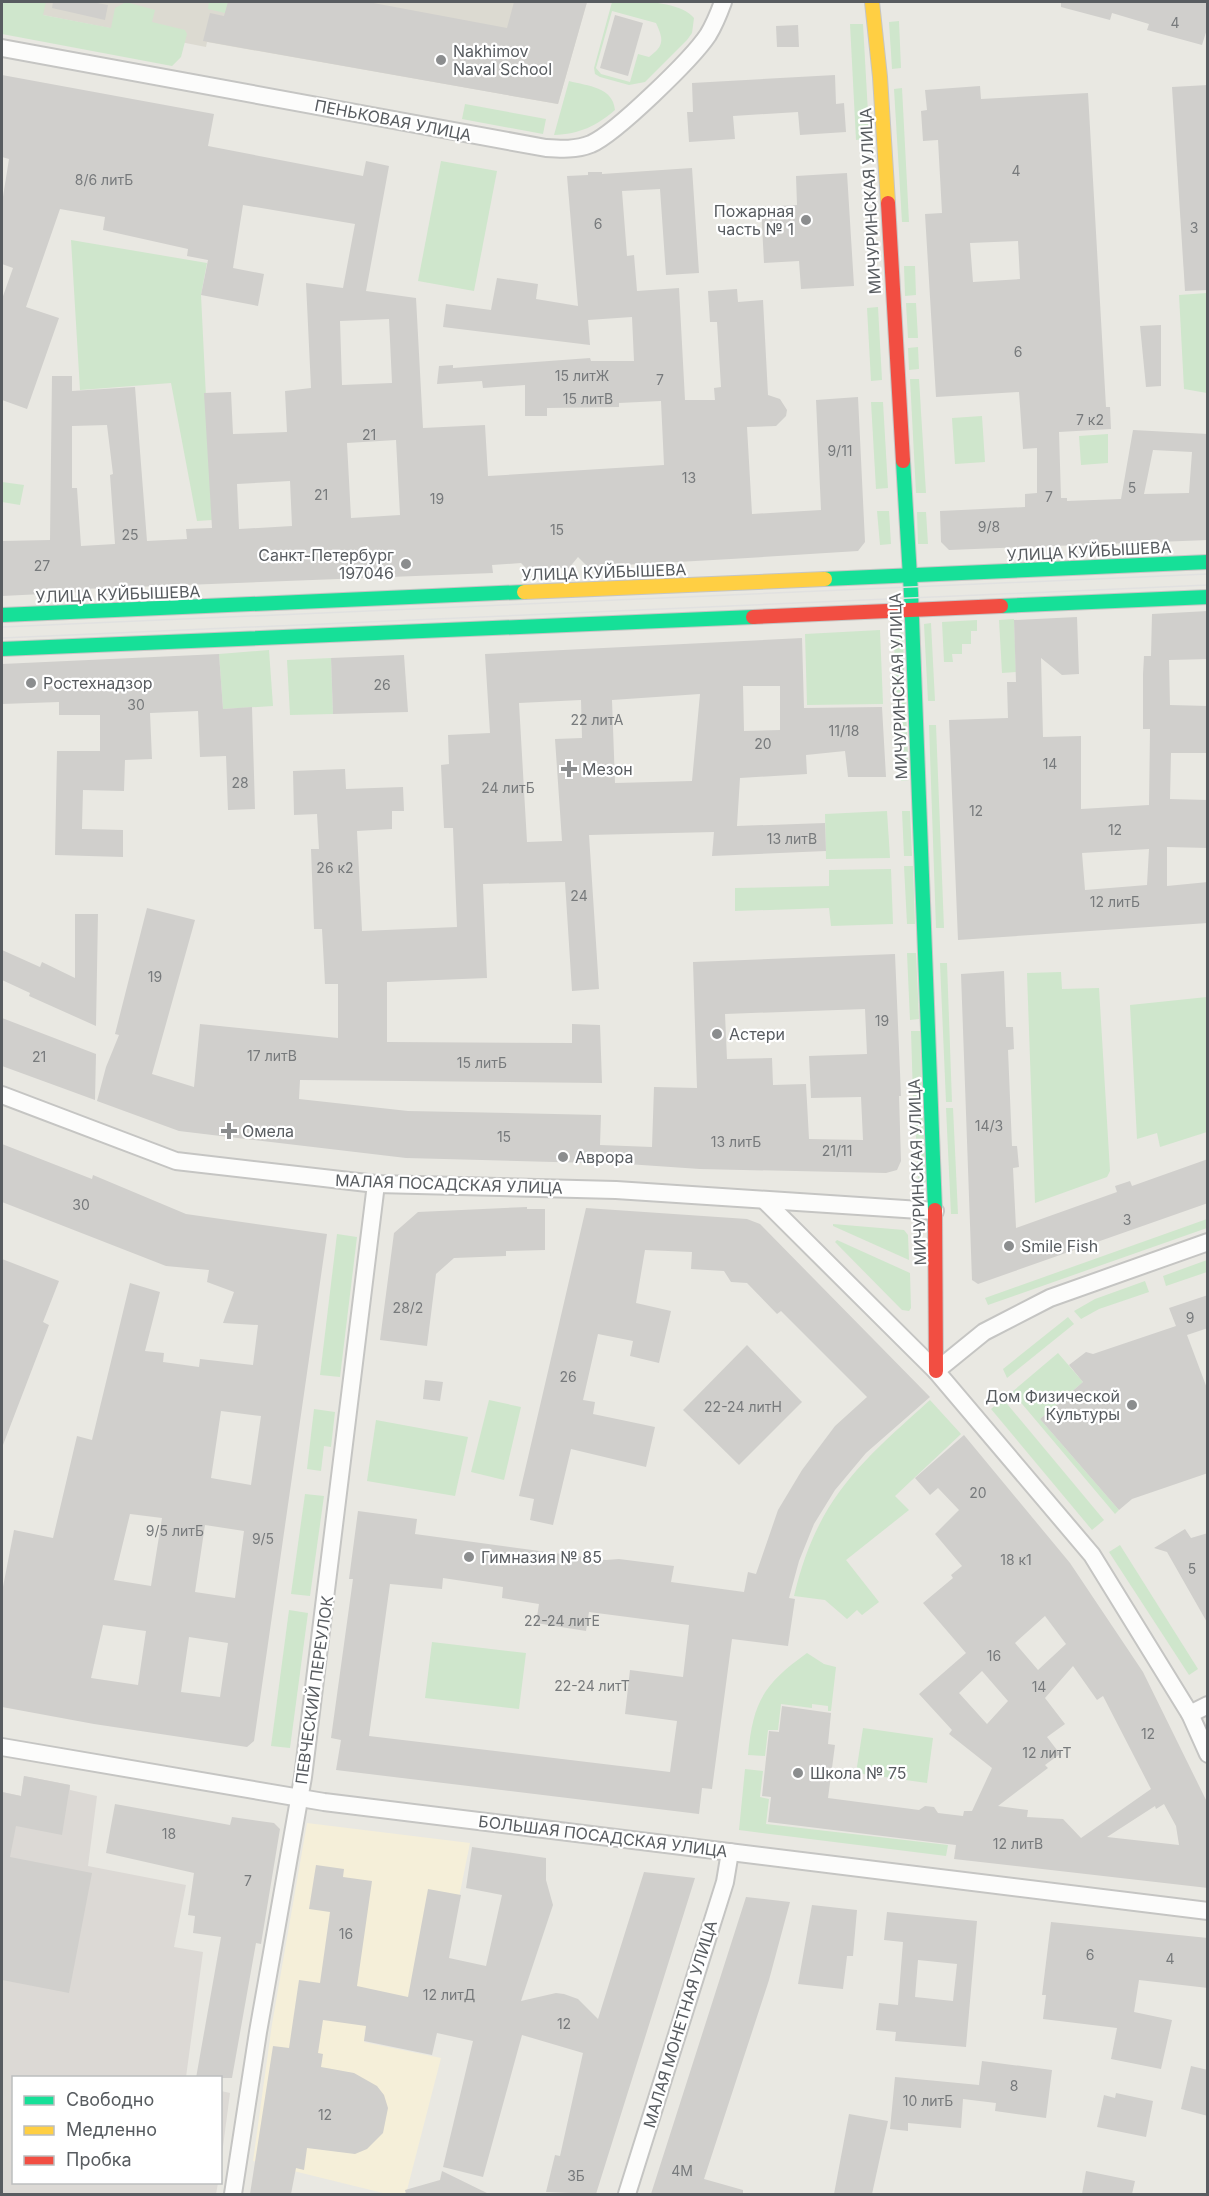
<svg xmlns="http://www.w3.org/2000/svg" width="1209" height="2196" font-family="Inter,sans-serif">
<rect width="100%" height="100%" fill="#e9e8e2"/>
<path fill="#f5efd9" d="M307,1823L470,1843L433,2026L369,2013L364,2042L441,2058L406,2194H387L253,2161L272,2024Z"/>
<g fill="#dcd9d5">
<path d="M24,1776L70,1785V1790L97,1796L88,1866L186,1885L174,1947L203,1952L186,2077L14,2078V2182L218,2183L216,2194H2V1792L21,1796Z"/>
<path d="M221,2091L230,2093L221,2162L220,2091Z"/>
</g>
<path fill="#dcdad1" d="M2,2H587L558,104L207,42L206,47L2,7Z"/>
<g fill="#cfe6cc" fill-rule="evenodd">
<path d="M2,2H46L43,15L111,28L115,8L126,2L155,10L152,22L185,30L187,34L181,57L172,66L2,34Z"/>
<path d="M209,2H228L225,13L208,9Z"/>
<path d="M612,2C635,1 679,0 694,18L692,33L687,40L645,82L629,85L600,77L595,74L594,68ZM612,11L656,23C664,40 664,46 649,57L638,54L630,82L601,74L596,68Z"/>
<path d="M899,21L901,68L892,69L889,22Z"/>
<path d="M850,24H863L869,131L863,139L856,140Z"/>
<path d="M569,81C588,86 613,87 615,110C596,126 580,134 554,135Z"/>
<path d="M902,88L909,222H902L894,89Z"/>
<path d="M465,104L546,119L543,134L462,119Z"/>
<path d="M441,161L497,171L474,291L418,281Z"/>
<path d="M71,240L207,263L201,295L212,520L197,521L171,383L80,390Z"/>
<path d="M904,266H915L916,295L905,296Z"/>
<path d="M1207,293H1208L1207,393L1184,389L1179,295Z"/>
<path d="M906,303H916L918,338H908Z"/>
<path d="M878,307L882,380L871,381L867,308Z"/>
<path d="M918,347L919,369L909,370L908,348Z"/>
<path d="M910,379H919L926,493H916Z"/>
<path d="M871,402H883L888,488L876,489Z"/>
<path d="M982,416L985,462L955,464L952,418Z"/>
<path d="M1108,434V463L1081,465L1079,436Z"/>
<path d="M2,482L24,485L20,505L2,502Z"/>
<path d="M877,511H889L891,544L880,545Z"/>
<path d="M917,512H926L928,544H918Z"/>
<path d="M1014,619L1016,672L1002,673L999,620Z"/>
<path d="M977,620V631H971V644H962V654H952L953,662H944L942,622Z"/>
<path d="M893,623H902L909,780L901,781Z"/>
<path d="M931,623L935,701H928L924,624Z"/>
<path d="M880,630L883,704L807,705L805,634Z"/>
<path d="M269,650L273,706L223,709L219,654Z"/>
<path d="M331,658L333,714L290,715L287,660Z"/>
<path d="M929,725H936L944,928H936Z"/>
<path d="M887,811L890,858L826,859L825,814Z"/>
<path d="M902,811H910L912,856H904Z"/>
<path d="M904,866H913L915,924H907Z"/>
<path d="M891,869L893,924L831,926L829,908L735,911V888L829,886V870Z"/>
<path d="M907,953H916L919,1019L910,1020Z"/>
<path d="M940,963H947L952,1102H946Z"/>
<path d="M1061,972L1062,989L1099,988L1110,1171L1107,1177L1035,1203L1027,973Z"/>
<path d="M1207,997V1132L1160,1147L1157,1133L1137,1139L1130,1005Z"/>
<path d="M911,1031H920L922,1097H913Z"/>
<path d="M946,1108H953L958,1214H951Z"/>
<path d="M915,1114H923L926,1182L918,1183Z"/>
<path d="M1207,1219V1228L988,1305L985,1298Z"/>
<path d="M833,1224L904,1230L908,1235L909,1260L833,1226Z"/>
<path d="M337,1234L357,1237L340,1377L320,1375Z"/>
<path d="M837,1240L910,1273L911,1308L909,1311L902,1310L835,1242Z"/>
<path d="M1207,1260V1272L1166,1286L1163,1276Z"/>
<path d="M1145,1281L1149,1292L1099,1309L1081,1319L1074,1311L1095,1299Z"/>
<path d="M1068,1317L1074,1324L1007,1378L1003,1369Z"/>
<path d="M1058,1353L1083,1382L1040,1419L1119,1510L1115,1514L1012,1392Z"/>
<path d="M1003,1399L1104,1520L1092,1530L991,1409Z"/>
<path d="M489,1400L521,1407L504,1480L471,1472Z"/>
<path d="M930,1400L961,1434L895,1496L909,1510L846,1560L879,1602L862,1615L857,1610L847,1619L825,1600L794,1596C817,1499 859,1464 930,1400Z"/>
<path d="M314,1409L335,1412L331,1447L324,1446L321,1471L307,1469Z"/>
<path d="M376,1420L468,1437L455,1496L367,1481Z"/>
<path d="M305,1494L324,1496L310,1596L291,1594Z"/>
<path d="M1120,1545L1198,1669L1189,1675L1109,1552Z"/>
<path d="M289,1610L308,1613L290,1748L271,1746Z"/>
<path d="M432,1642L526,1653L519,1709L425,1698Z"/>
<path d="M807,1653L824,1664L836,1667L831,1711H828V1706L812,1704V1708L781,1704L778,1730H768L765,1756L748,1755C753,1701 764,1684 807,1653Z"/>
<path d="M863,1728L933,1738L927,1783L856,1773Z"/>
<path d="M745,1769L763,1771L760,1797L769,1799L766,1824L948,1845L946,1856L739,1830Z"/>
</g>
<g fill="#d0cfcc" fill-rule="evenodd">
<path d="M53,2H92L108,5L105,20L52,8Z"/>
<path d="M228,2H368L507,28L514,2H587L558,104L203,41L210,13L224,16Z"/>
<path d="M1061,2H1208V26L1202,45L1147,30L1149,24L1112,13L1110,20L1061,7Z"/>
<path d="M615,15L643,23L628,76L600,68Z"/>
<path d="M798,25L799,47H777L776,26Z"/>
<path d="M2,75L214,114L208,146L363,176L366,161L389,166L366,291L416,298L423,428L485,425L488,476L664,465L661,401L619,403V407L547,408V416H525V385L483,388L482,381L437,384L439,366L453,365V368L590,358L591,361H634L632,317L588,320L590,345L443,327L446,304L491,310L497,278L538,284L536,299L578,306L567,176L588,175V172H602V174L692,168L699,273L666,275L660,189L622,191L627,256L634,255L637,291L679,288L685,400H715L714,388L721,387L717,322H710L708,291L737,289L738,302L763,300L768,395L780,399L787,410L786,416L776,426L747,427L752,514L821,510L816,400L858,397L865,542L858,551L731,559L588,567L578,557L569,568L527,569L521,563L492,565L493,573L83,589V592L2,596V541L50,540L52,376H72V391L135,387L147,541L187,539L186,529L212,528L204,393L231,392L233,434L287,432L285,391L311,388L306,283L343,288L355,224L243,205L233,268L264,274L258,306L201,295L208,260L187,256L188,249L103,230L105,217L60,209L26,307L59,318L27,409L2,400V299L13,268L2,264V203L9,159L2,157ZM389,319L392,383L342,385L340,321ZM107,425L113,474L110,475L115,544L81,546L77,488H72V426ZM396,440L400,515L351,518L347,443ZM290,481L292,526L239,529L237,484Z"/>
<path d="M835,75L836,104L844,103L846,132L800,135L798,112L733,116L735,139L689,142L687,112H693L692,83Z"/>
<path d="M1208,85V290L1185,291L1172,87Z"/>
<path d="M980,86L981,99L1088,93L1106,407H1110L1111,429L1059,432L1061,498H1067V501L1121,499L1133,430L1208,434V540L949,550L941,542L940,511L1025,507V494L1037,493V448L1023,449L1019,392L936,397L925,214L942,213L938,140L923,141L921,111L927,110L925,90ZM1018,241L1020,279L973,282L970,243ZM1153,450L1192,452L1189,493L1144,494Z"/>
<path d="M847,173L854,286L801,289L799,261L764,263L761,207L797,205L796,176Z"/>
<path d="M1161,325V386L1146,387L1140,326Z"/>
<path d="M1208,611V659L1169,660L1170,705L1208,706V753H1171L1170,799L1208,800V848L1167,847V886L1208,882V923L958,940L949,720L1008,718L1007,682H1016L1014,620L1077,617L1079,674L1062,675L1041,658L1043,737L1081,736V809L1149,805L1150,729H1143V674L1144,656H1151L1152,614ZM1149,849L1147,885L1085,890L1082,853Z"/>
<path d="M802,638L804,708L882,707L886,777H848L845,751L806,755L807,774L740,778L737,826L825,823L826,851L712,856L714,832L589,835L599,989L572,991L565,882L483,884L487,978L387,982V1042L572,1043V1024L600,1025L602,1083L300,1080L299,1099L408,1111L601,1115L600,1145L652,1147L654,1087L697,1088L693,962L895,954L901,1096H899L901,1161L897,1170L886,1173L700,1169L627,1164L406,1158L179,1131L97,1101L106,1067L119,1035L115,1034L147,908L195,920L152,1074L194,1087L200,1024L338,1038V984H325L322,929H314L311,849H319L317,814L294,815L293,771L345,769L346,789L403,787L404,811H392V829L357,831L362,931L457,927L453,828H444L441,765L449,764L448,735L490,733L485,654ZM743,686H780V730L744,731ZM700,694L692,781L615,783L612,700ZM581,700L582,738L555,739L562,841L527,842L519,703ZM865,1009L867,1054L809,1056L811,1098L861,1097L863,1140L809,1139L806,1084L773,1085L772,1058L727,1059L725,1014Z"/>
<path d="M219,654L223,709L252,707L255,809L228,810L226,756L200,757L198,711L150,713L152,759L125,760L124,791L83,790L82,829L123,830V857L55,855L57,751H100V715H59V702L2,704V664Z"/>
<path d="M404,655L408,712L333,714L331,658Z"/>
<path d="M75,914H98L96,1026L29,996L30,993L2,980V950L40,967L42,962L75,978Z"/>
<path d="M1004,971L1006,1027H1013L1014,1049L1008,1050L1012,1146H1017L1019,1167L1013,1168L1016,1228L1117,1192L1115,1186L1130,1181L1132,1186L1208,1159V1203L978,1284L972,1280L961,974Z"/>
<path d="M2,1018L96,1054L95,1100L2,1066Z"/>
<path d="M2,1144L92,1179L93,1175L186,1214L327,1234L254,1741L247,1747L94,1724L2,1707V1592L14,1530L53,1538L77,1436L92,1440L130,1283L160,1292L145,1351L164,1353L163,1362L199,1367L200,1359L253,1365L258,1325L223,1323L234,1292L207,1282L209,1270L166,1266L2,1202ZM221,1411L261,1416L251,1485L211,1478ZM130,1514L162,1518L151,1586L114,1580ZM205,1525L244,1531L235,1598L195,1592ZM103,1625L146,1631L138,1685L91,1678ZM189,1637L228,1643L220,1697L181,1692Z"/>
<path d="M527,1207V1209H545V1250L506,1251V1256L454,1258L436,1274L427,1346L380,1340L394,1233L418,1212Z"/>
<path d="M586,1208L747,1219L760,1224L930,1397L866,1453L835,1490L814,1524L799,1561L789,1598L795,1599L788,1646L732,1639L712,1789L702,1788L699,1814L336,1770L341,1740L331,1738L353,1579H349L358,1511L417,1519L415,1534L606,1560L619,1559L674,1566L671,1582L744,1592L748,1572L756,1574L778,1510L802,1470L835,1426L867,1397L781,1311L777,1314L747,1283L731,1282L724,1271L691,1269L692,1252L645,1250L636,1303L671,1311L659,1363L630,1356L633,1341L598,1334L583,1400L595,1402L593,1414L655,1427L646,1467L571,1449L553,1525L530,1520L534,1499L519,1496ZM443,1578L503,1587L502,1598L539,1604L536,1623L586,1631L589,1612L689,1625L683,1677L630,1670L625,1714L677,1721L670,1772L369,1736L390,1584L442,1589Z"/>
<path d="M2,1259L59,1281L43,1322L49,1325L3,1445Z"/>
<path d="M1208,1295V1328L1187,1335L1208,1391V1473L1132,1499L1119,1510L1040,1419L1083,1382L1069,1365L1086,1352L1093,1354L1176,1326L1169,1308Z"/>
<path d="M747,1345L802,1402L739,1465L683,1410Z"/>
<path d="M425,1380L443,1382L440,1401L423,1399Z"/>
<path d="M964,1435L1070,1563L1143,1672L1208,1804V1888L954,1859L956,1845L768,1822L771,1797L762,1796L769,1731L779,1732L782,1706L831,1713L828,1744L835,1745L828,1798L919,1810L925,1806L934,1807L938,1813L963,1816L964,1811H972L992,1768L949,1734L952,1730L919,1694L966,1653L923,1603L953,1578L951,1575L962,1566L935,1534L959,1510L938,1488L930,1495L915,1478ZM1045,1616L1066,1644L1038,1670L1015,1643ZM1073,1666L1097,1700L1103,1696L1151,1789L1081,1838L1063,1819L1027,1817L1028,1810L998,1806L1048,1768L1045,1765L1060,1754L1047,1737L1065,1724L1045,1698ZM982,1671L1008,1701L987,1724L959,1693ZM1164,1804L1176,1826L1179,1845L1107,1837L1155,1806L1156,1809Z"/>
<path d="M1185,1529L1191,1538L1208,1533V1624L1167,1552L1154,1548Z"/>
<path d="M24,1776L70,1785L62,1835L16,1826L10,1857L92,1873L69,1993L2,1980V1792L21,1796Z"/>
<path d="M115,1804L230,1825L232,1817L274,1823L280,1829L261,1944L256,1943L232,2078H196L221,1937L193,1933L195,1916L188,1915L194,1873L106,1853Z"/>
<path d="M472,1847L546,1858V1880L553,1905L521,2001L556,1993L564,1994L578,1999L598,2019L644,1872L695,1878L596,2194L546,2192L555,2155L560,2156L583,2053L522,2035L483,2177L443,2167L473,2041L437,2033L432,2055L364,2041L366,2026L323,2020L318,2053L323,2054L321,2067L354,2073L377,2086L384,2095L388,2108L383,2133L367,2149L355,2154L307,2148L304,2170L296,2168L291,2194H250L273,2046L289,2048L299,1980L320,1983L330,1912L309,1909L316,1865L344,1869L343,1877L372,1881L357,1986L408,1997L428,1889L461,1895L449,1958L486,1966L502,1895L466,1888Z"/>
<path d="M746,1897L790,1902L769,1980L704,2179L743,2190V2194H651Z"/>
<path d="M812,1905L857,1910L853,1956H847L843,1989L798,1984Z"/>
<path d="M887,1912L977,1921L966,2047L895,2041L896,2032L876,2030L879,2003L898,2005L903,1942L884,1940ZM918,1960L957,1964L953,2001L915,1997Z"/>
<path d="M1051,1922L1208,1938V1988L1139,1980L1134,2012L1172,2020L1161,2069L1111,2059L1117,2028L1043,2019L1046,1995H1042Z"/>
<path d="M982,2061L1052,2070L1046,2118L995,2111L996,2103L963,2099L961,2128L908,2123V2131L890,2129L895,2077L979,2085Z"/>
<path d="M1191,2066L1208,2070V2116L1181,2109Z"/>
<path d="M1116,2093L1153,2101L1146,2137L1097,2127L1104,2095L1115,2098Z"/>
<path d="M849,2114L888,2121L872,2194H834Z"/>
<path d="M442,2171L489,2194H406L405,2190L440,2180Z"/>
<path d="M1086,2171L1135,2181L1132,2194H1082Z"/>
</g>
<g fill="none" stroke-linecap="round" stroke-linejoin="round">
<g stroke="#c5c5c3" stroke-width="20">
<g id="street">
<path d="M2,48L546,148C561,149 576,150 591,144C616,133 692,59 708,35C714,25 719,13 723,2"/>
<path d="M2,1095L176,1161L376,1184L616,1190L935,1211"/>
<path d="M765,1201L936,1371L1092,1555L1190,1714L1208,1754"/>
<path d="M936,1371L984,1332L1050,1298L1208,1242"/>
<path d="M1190,1714L1208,1705"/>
<path d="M2,1747L324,1802L1208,1911"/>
<path d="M233,2194L258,2032L303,1777L376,1184"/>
<path d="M627,2194L725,1882L730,1852"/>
</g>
</g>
<g stroke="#c5c5c4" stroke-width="16">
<g id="fast">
<path d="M903,461L911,593L935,1210"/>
<path d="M825,579L1208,562"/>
<path d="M1001,606L1208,597"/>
<path d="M2,615L524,592"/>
<path d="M2,649L753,617"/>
</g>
</g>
<g stroke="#c5c5c4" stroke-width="16">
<g id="slow">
<path d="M872,2L880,77L888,203"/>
<path d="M524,592L825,579"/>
</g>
</g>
<g stroke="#c5c5c4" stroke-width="16">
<g id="jam">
<path d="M888,203L903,461"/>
<path d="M753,617L1001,606"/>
<path d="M935,1210L936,1371"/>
</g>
</g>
<use href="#street" stroke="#fcfcfb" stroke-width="16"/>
<use href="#fast" stroke="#16e098" stroke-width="14"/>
<use href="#slow" stroke="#ffcf43" stroke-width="14"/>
<use href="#jam" stroke="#f24e42" stroke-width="14"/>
<g stroke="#e1e1e0" stroke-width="1.5">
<path d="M2,627L1208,574"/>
<path d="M2,638L1208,585"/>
</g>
</g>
<g fill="#8b8d8e" stroke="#fff" stroke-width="2">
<circle cx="441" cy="60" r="6"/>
<circle cx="806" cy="220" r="6"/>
<circle cx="406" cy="564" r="6"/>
<circle cx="31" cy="683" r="6"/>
<path d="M566 760h6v6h6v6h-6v6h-6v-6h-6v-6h6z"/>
<circle cx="717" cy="1034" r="6"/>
<path d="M226 1122h6v6h6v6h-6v6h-6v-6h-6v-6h6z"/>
<circle cx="563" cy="1157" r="6"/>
<circle cx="1009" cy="1246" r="6"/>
<circle cx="1132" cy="1405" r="6"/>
<circle cx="469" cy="1557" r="6"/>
<circle cx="798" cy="1773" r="6"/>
</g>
<g text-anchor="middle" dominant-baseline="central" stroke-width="4.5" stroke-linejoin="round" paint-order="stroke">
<g font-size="14" fill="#777a7c">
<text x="1175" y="22">4</text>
<text x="1016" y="170">4</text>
<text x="104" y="179">8/6 литБ</text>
<text x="598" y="223">6</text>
<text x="1194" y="227">3</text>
<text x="1018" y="351">6</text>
<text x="582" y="375">15 литЖ</text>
<text x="660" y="379">7</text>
<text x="588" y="398">15 литВ</text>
<text x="1090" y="419">7 к2</text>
<text x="369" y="434">21</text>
<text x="840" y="450">9/11</text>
<text x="689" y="477">13</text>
<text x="1132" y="487">5</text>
<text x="321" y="494">21</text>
<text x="1049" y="496">7</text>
<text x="437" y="498">19</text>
<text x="989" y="526">9/8</text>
<text x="557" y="529">15</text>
<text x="130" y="534">25</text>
<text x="42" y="565">27</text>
<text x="382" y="684">26</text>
<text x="136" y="704">30</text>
<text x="597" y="719">22 литА</text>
<text x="844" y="730">11/18</text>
<text x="763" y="743">20</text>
<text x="1050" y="763">14</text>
<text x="240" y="782">28</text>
<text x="508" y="787">24 литБ</text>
<text x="976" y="810">12</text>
<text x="1115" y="829">12</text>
<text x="792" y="838">13 литВ</text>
<text x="335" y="867">26 к2</text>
<text x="579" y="895">24</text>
<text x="1115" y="901">12 литБ</text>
<text x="155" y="976">19</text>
<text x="882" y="1020">19</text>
<text x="272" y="1055">17 литВ</text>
<text x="39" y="1056">21</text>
<text x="482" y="1062">15 литБ</text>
<text x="989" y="1125">14/3</text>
<text x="504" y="1136">15</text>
<text x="736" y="1141">13 литБ</text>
<text x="837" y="1150">21/11</text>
<text x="81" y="1204">30</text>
<text x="1127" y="1219">3</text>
<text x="408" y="1307">28/2</text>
<text x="1190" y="1317">9</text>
<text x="568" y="1376">26</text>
<text x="743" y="1406">22-24 литН</text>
<text x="978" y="1492">20</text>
<text x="175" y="1530">9/5 литБ</text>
<text x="263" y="1538">9/5</text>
<text x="1016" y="1559">18 к1</text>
<text x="1192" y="1568">5</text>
<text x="562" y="1620">22-24 литЕ</text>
<text x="994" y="1655">16</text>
<text x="592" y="1685">22-24 литТ</text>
<text x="1039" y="1686">14</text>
<text x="1148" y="1733">12</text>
<text x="1047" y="1752">12 литТ</text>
<text x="169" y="1833">18</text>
<text x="1018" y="1843">12 литВ</text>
<text x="248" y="1880">7</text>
<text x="346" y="1933">16</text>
<text x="1090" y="1954">6</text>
<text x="1170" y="1958">4</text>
<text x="449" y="1994">12 литД</text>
<text x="564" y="2023">12</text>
<text x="1014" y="2085">8</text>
<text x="928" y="2100">10 литБ</text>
<text x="325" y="2114">12</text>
<text x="682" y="2170">4М</text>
<text x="576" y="2175">3Б</text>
</g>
<g font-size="16" fill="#585c60" stroke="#fff" text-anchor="start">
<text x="453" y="51">Nakhimov<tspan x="453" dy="18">Naval School</tspan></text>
<text x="794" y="211" text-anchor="end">Пожарная<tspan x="794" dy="18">часть № 1</tspan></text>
<text x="394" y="555" text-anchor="end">Санкт-Петербург<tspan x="394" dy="18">197046</tspan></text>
<text x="43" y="683">Ростехнадзор</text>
<text x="582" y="769">Мезон</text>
<text x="729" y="1034">Астери</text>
<text x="242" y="1131">Омела</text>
<text x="575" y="1157">Аврора</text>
<text x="1021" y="1246">Smile Fish</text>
<text x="1120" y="1396" text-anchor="end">Дом Физической<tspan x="1120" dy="18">Культуры</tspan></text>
<text x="481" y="1557">Гимназия № 85</text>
<text x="810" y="1773">Школа № 75</text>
</g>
<g font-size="16" fill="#585c60" stroke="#fff">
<text transform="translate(393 120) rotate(11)">ПЕНЬКОВАЯ УЛИЦА</text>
<text transform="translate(870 201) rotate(-93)">МИЧУРИНСКАЯ УЛИЦА</text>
<text transform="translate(1089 551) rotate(-3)">УЛИЦА КУЙБЫШЕВА</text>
<text transform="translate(604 572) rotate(-2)">УЛИЦА КУЙБЫШЕВА</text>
<text transform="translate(118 594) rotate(-2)">УЛИЦА КУЙБЫШЕВА</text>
<text transform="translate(898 686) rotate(-92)">МИЧУРИНСКАЯ УЛИЦА</text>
<text transform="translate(917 1172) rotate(-92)">МИЧУРИНСКАЯ УЛИЦА</text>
<text transform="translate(449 1184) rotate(2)">МАЛАЯ ПОСАДСКАЯ УЛИЦА</text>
<text transform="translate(314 1690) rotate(-82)">ПЕВЧЕСКИЙ ПЕРЕУЛОК</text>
<text transform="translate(603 1836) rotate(7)">БОЛЬШАЯ ПОСАДСКАЯ УЛИЦА</text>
<text transform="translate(680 2024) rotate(-73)">МАЛАЯ МОНЕТНАЯ УЛИЦА</text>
</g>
</g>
<rect width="1209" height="2196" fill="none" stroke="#585c60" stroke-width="6"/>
<rect x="12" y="2076" width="210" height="108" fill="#ffffff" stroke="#bcbebf" stroke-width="1.5"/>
<rect x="24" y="2096" width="30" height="9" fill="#16e098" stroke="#bcbebf" stroke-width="1.5"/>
<text x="66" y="2106" font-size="18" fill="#585c60">Свободно</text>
<rect x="24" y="2126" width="30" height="9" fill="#ffcf43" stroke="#bcbebf" stroke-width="1.5"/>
<text x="66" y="2136" font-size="18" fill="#585c60">Медленно</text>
<rect x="24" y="2156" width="30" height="9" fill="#f24e42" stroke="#bcbebf" stroke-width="1.5"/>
<text x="66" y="2166" font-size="18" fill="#585c60">Пробка</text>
</svg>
